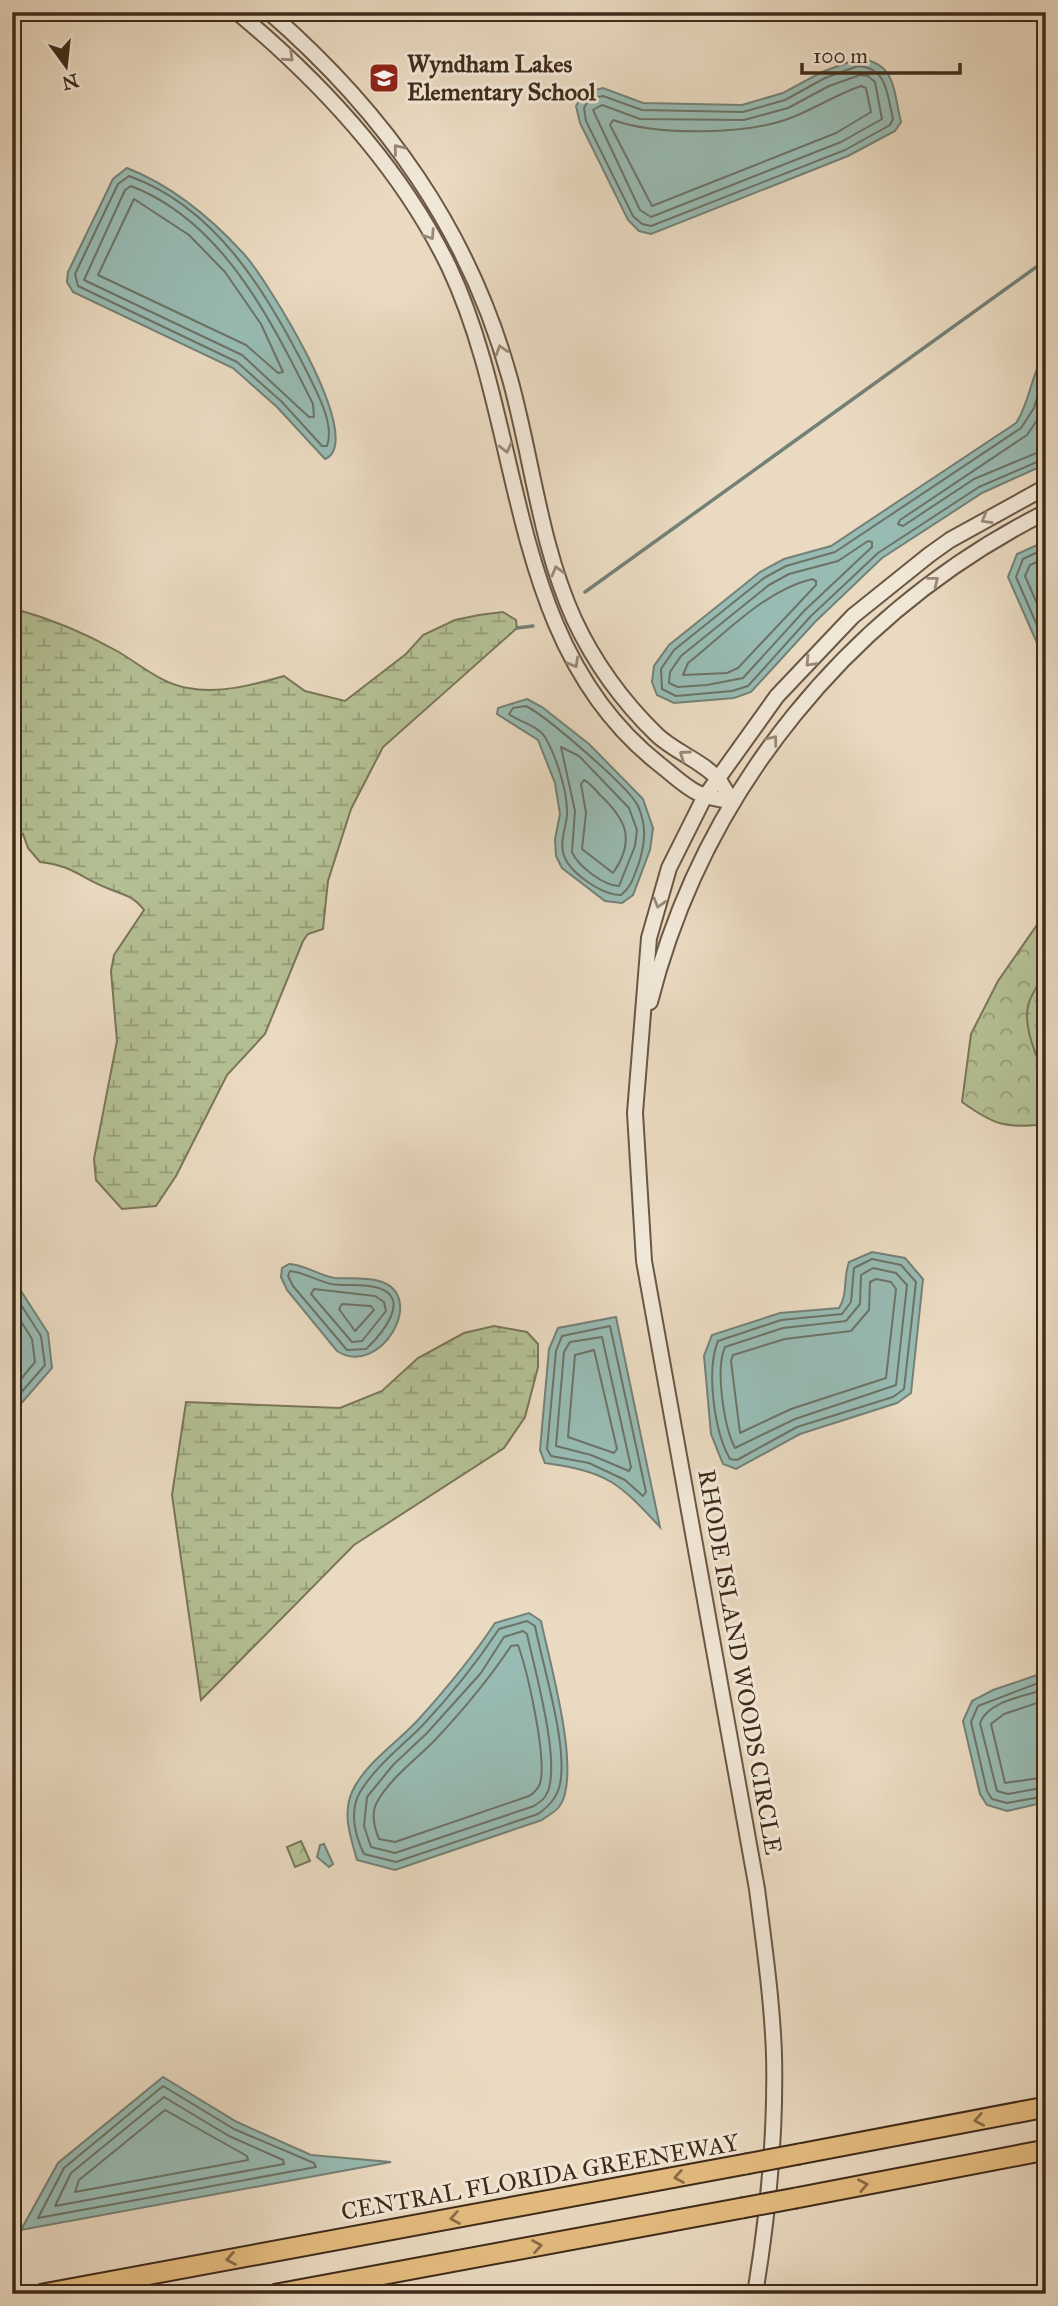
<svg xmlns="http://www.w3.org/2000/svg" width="1058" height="2306" font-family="'IM FELL Great Primer',serif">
<defs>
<pattern id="forest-crowns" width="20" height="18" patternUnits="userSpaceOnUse" patternTransform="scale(1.75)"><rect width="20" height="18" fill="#b4c094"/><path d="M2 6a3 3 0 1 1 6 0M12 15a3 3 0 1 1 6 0" fill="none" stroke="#949c78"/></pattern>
<pattern id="wetland-marsh" width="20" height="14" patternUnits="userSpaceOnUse" patternTransform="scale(1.75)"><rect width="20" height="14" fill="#b4c094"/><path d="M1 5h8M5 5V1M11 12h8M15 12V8" fill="none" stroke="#949c78"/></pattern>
</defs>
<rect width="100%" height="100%" fill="#eadac1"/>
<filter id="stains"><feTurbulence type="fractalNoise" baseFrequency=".00286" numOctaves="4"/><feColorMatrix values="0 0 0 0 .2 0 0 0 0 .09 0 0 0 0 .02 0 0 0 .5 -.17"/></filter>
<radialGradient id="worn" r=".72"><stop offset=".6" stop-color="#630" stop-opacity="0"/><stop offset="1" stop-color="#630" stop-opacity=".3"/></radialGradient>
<g fill="url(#forest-crowns)" stroke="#7a7657" stroke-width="2">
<path d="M1046,912V1124C1006,1129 994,1125 962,1102L971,1034L998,981Z"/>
<path d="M301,1841L310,1861L295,1867L287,1847Z"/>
</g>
<g fill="url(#wetland-marsh)" stroke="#7a7657" stroke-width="2">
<path d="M12,608C48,618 85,633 117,651C141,665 160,683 188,688C220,694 253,685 284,676L305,691L345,701L406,654L423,635L455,620L479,615L503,612L516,620L517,628L383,747L351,809L328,881L323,929L308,934L303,941L265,1034L227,1075L176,1176L156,1206L122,1209L96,1180L94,1159L117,1041L111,971L114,955L144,910C133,895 123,895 107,888C79,877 74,866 40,862L28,848L23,834L12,844Z"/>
<path d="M1046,972V1070C1037,1061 1035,1053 1031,1040C1022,1009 1028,999 1046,972Z"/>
<path d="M494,1326L527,1332L538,1344V1367L525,1417L504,1448L354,1545L201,1700L172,1495L186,1402L340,1408L382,1391L418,1358L464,1333Z"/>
</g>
<g fill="#98bbb3" stroke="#748176" stroke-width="2">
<path d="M857,59C896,61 893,90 901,122L895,131L848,156L651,234L639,231L628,220L580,123L576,106L584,93L603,88L643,103L742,105L783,93L822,72Z"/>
<path d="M127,168C173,186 210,217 243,253C264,275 369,441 325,459L277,407L233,368L73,292L67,282L68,272L113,179Z"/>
<path d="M1046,353V464L982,493L882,558L815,622L751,692L734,698L674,703L657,695L652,682L654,666L669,645L760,572L784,559L831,546L1016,423C1031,401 1031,371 1046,353Z"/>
<path d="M1046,541V656L1041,652L1008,577L1017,554Z"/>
<path d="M527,699L542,707L589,744L643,799L653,828L650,850L633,895L622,903L605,901L562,868L556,856L555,839L560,814L555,783L538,740L497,714L498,708Z"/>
<path d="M872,1252L905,1258L923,1279L911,1393L897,1403L800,1434L736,1469L723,1464L711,1434L704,1356L712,1335L780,1313L839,1308C848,1295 843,1277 849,1262Z"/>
<path d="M289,1264C304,1264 319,1276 335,1278C350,1279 365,1277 379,1281C429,1295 380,1379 337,1351L287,1290L281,1277L282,1268Z"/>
<path d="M12,1277L48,1333L52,1368L12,1414Z"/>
<path d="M616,1317L660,1527C618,1482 608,1472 545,1463L540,1450L549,1349L558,1328Z"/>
<path d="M529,1613L541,1621C549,1660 583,1776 559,1807C555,1812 547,1816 542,1820L395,1870L357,1860C351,1838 342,1815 352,1792C365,1763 397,1743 418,1720C446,1689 472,1658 495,1623Z"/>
<path d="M1046,1672V1802L1007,1811L987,1805L980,1794L963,1721L972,1701L993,1690Z"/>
<path d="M324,1844L333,1864L329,1867L317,1857L320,1845Z"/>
<path d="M163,2077L237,2122L311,2155L391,2162L21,2230L58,2163Z"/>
</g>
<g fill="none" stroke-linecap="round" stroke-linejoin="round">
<g stroke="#6c7366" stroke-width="2">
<path d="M858,66C888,68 887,95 893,119L890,125L845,150L651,226L642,224L633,216L586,121L584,108L589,99L603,96L642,110L743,112L785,100L825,78Z"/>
<path d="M860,75L868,76L875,82L882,119L841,142L651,217L640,210L593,110L602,105L640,119L744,120L788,108L829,86Z"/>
<path d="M861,86L866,88L871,112L836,133L652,206L610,125L613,120C658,136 749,135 793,117C816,108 837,94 861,86Z"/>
<path d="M129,176C216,207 267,293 306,370C316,391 335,423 327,446H322L282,402L237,362L78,286L75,274L118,184Z"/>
<path d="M131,186C223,221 272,322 313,404L314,417H309L242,355L84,280L125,190Z"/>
<path d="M134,199L189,235L225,272L261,324L283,372L278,373L246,345L98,275Z"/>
<path d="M1046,367L1034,408L1021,428L835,552L786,566L764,578L674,650L661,669L662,689L676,696L732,691L748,686L810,617L878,553L979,487L1046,458"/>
<path d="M1046,398L1042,413L1027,435L900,520L898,524L903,526L974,479L1046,449"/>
<path d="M868,541L872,542V547L804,611L743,678L707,685L678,687L669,683L670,672L681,656L769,585L789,574L838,561Z"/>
<path d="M1046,548L1023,559L1016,577L1046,646"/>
<path d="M1046,558L1030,565L1025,576L1046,624"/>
<path d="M812,579L816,581V585L738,668L727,673L683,675L688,663C726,633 764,591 812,579Z"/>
<path d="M526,706C546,716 629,787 638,806C647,826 645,843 639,863C634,875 632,887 621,895C602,895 567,872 563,852C560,839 566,828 567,815C568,792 556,756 545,737C537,725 519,722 509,714L513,708Z"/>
<path d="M561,747L579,756L629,808L637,830L635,846L619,886C604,886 578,866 572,852L575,811Z"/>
<path d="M584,780C590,783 595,789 600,795C626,819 636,840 613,873L582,849L586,813L581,784Z"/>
<path d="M872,1259L901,1265L916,1282L904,1389L893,1397L797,1427L737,1460L730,1459C714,1431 706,1370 718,1341L781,1320L842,1314L851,1302L854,1268Z"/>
<path d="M873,1268L896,1273L907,1285L896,1385L795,1419L735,1448C724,1427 715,1369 725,1347L783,1328L846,1321L860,1304L861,1275Z"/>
<path d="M290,1271C303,1272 318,1281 331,1284C346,1286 361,1284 375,1287C414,1296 382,1334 366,1349L347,1350L293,1286L288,1276Z"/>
<path d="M876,1279L891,1282L896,1289L886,1378L791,1409L740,1433L731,1361L733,1355L785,1339L851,1331L869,1310L870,1282Z"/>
<path d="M314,1289L375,1296L384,1302L386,1311L362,1341L352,1342L311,1294Z"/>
<path d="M12,1291L41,1336L45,1365L12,1403"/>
<path d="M342,1304L371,1306L374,1310L355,1331L339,1309Z"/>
<path d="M12,1307L32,1339L35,1362L12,1390"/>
<path d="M610,1326L646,1492L643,1496L625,1480L589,1463L551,1456L547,1449L556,1351L562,1336Z"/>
<path d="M602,1337L631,1467L629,1471L591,1455L556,1446L564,1352L570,1342Z"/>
<path d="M594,1350L617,1449L614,1453L568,1437L575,1355Z"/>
<path d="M527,1621L535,1626C543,1667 568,1745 560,1784C557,1798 549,1806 538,1814L396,1862L364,1854C355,1836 349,1811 360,1792C376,1766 401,1747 422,1726C451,1695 476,1664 499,1629Z"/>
<path d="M523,1631L527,1634C534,1667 563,1768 546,1795C544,1800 538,1803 534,1806L395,1853L371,1847L364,1826L367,1797L393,1765L427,1733L481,1673L504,1637Z"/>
<path d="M518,1645C528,1673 545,1750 541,1779C540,1787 536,1792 529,1796L395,1842L379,1839C374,1827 371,1813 377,1802C391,1777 417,1759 436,1739C464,1709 489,1679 511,1646Z"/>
<path d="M1046,1680L978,1706L971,1722L987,1791L992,1799L1007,1803L1046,1796"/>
<path d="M1046,1689C1025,1696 988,1701 980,1723L997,1791L1008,1794L1046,1787"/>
<path d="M1046,1700L1004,1714L991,1724L1005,1783L1046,1777"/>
<path d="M163,2086L234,2129L314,2163L316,2167L38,2218L64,2168Z"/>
<path d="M164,2097L229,2136L283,2160L284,2164L55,2206L71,2173Z"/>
<path d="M165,2110L247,2156L248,2160L75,2192L79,2180Z"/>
</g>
<g stroke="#748176" stroke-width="3.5">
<path d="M585,592L1046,260"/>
<path d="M517,628L533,626"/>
</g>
<g stroke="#6a5744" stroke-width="18">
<g id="tertiary">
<path d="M237,12C321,82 401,168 449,267C526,430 505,643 659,764C688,787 693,797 732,801"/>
<path d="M269,12C385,113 469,230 510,379C532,458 540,544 574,619C594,662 624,703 657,735C675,752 702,761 718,779C723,785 727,794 732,801"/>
<path d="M650,1002C704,789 850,611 1046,512"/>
<path d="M755,2294C768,2215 776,2134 774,2054C772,1999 764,1944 757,1889L644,1261L635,1113L649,938L669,868L704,798L777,696L853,616L929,555L950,540L1046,487"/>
</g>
</g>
<g stroke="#3f2b1a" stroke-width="23">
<g id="motorway">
<path d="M799,2154L1046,2107"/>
<path d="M796,2198L1046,2150"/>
<path d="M43,2294L746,2164"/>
<path d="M277,2294L742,2208"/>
</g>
</g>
<use href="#tertiary" stroke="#f1e7d7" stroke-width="14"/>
<use href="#motorway" stroke="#e5bd80" stroke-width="19"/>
<g stroke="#3f2b1a" stroke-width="23" stroke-linecap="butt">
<g id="motorway-bridge">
<path d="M746,2164L799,2154"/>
<path d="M742,2208L796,2198"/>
</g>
</g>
<use href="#motorway-bridge" stroke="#e5bd80" stroke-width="19"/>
</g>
<defs><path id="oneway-chevron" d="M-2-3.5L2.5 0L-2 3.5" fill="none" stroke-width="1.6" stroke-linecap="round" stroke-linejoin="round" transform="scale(1.75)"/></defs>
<g stroke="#988978">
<use href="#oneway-chevron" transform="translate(289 57) rotate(43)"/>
<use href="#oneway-chevron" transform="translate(398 149) rotate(-129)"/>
<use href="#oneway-chevron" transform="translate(430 235) rotate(57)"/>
<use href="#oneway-chevron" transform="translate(501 350) rotate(-107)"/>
<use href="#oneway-chevron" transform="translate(506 448) rotate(77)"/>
<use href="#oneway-chevron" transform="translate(986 519) rotate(150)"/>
<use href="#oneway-chevron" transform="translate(557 571) rotate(-106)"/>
<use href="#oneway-chevron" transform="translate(934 581) rotate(-38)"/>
<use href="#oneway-chevron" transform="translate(810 662) rotate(134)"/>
<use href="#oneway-chevron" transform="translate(574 663) rotate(61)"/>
<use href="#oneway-chevron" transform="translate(773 740) rotate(-52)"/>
<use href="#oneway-chevron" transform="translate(684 755) rotate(-145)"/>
<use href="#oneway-chevron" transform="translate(659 903) rotate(106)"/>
</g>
<g stroke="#8a6d48">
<use href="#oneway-chevron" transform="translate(979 2120) rotate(169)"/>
<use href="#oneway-chevron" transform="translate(679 2177) rotate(170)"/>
<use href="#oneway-chevron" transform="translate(863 2185) rotate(-11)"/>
<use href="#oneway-chevron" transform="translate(455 2218) rotate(170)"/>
<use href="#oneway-chevron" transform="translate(537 2246) rotate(-10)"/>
<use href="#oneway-chevron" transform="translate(231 2259) rotate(170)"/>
</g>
<defs>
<g id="school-square" transform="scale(1.575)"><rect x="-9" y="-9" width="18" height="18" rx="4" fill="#8f2418" stroke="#f1e7d7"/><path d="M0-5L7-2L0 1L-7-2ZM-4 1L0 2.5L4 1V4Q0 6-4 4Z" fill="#fff"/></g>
</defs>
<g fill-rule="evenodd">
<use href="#school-square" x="384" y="78"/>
</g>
<g text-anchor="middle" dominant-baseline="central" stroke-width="6" stroke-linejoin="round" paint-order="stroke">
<g font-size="24" font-weight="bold" fill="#3f2b1a" stroke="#f1e7d7" text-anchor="start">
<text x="407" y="64">Wyndham Lakes<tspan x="407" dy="28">Elementary School</tspan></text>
</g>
<g font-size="24" fill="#3f2b1a" stroke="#f1e7d7">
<text transform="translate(740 1662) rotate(80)">RHODE ISLAND WOODS CIRCLE</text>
<text transform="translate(540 2177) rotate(-10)">CENTRAL FLORIDA GREENEWAY</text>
</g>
</g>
<rect width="1058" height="2306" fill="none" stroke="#eadac1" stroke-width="42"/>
<rect x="14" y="14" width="1030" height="2278" fill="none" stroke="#3f2b1a" stroke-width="3.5"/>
<rect x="21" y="21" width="1016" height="2264" fill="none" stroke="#3f2b1a" stroke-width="2"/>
<g transform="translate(66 66) rotate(165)" stroke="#f1e7d7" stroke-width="5" paint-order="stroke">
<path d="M0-5L12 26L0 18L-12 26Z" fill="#3f2b1a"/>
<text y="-10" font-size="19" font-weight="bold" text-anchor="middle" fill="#3f2b1a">N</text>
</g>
<path d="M802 63v10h158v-10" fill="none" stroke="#3f2b1a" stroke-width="3.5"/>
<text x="813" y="63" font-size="21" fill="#3f2b1a" stroke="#f1e7d7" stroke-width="5" paint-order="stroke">100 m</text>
<rect width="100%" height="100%" filter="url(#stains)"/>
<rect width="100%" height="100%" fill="url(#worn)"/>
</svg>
